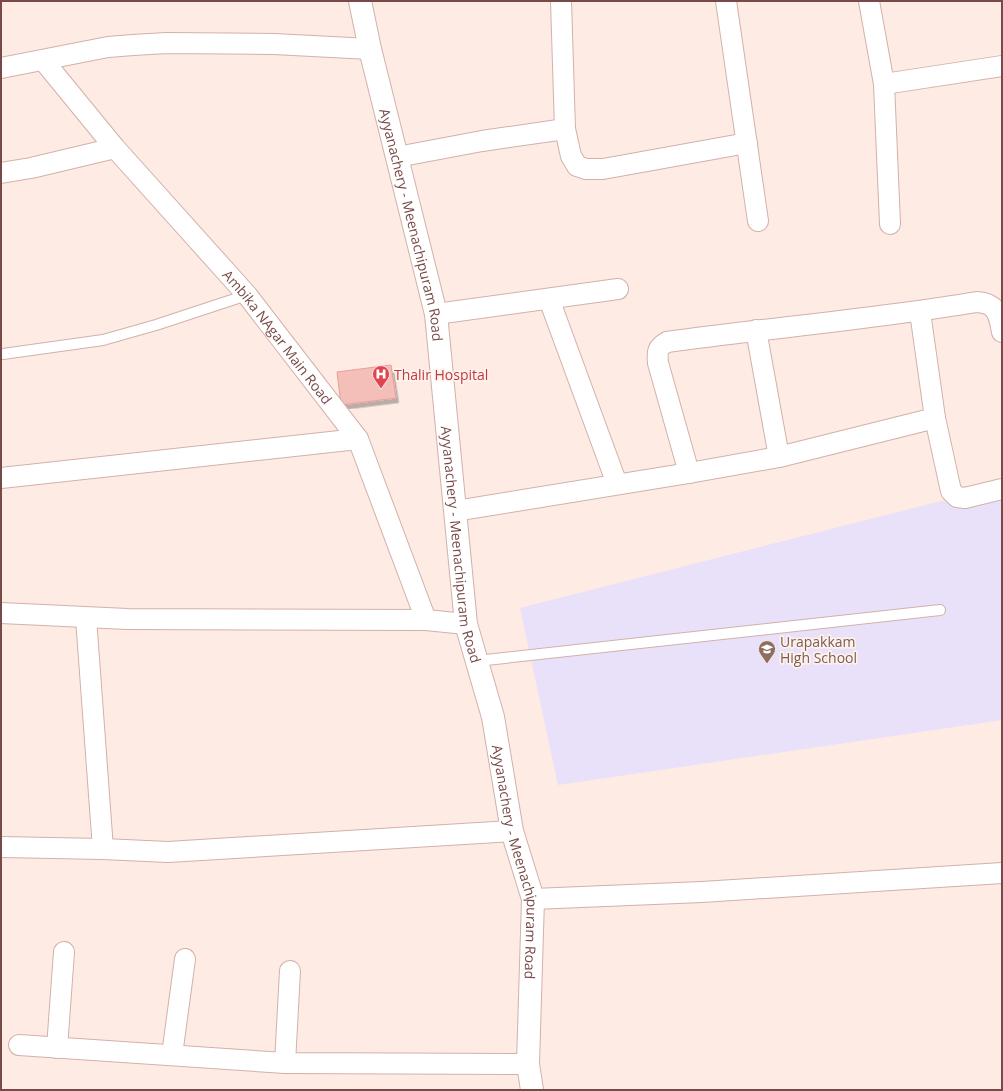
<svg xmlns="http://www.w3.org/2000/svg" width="1003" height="1091" font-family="'Open Sans',sans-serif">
<defs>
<filter id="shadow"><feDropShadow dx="2.5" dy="4.5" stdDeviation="0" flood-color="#0004"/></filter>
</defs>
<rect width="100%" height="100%" fill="#feebe3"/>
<path fill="#e9e0fa" d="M1002,489V720L558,785L520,608L957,497Z"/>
<path fill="#f5bfb9" stroke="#e99e98" filter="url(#shadow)" d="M391,365L396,398L341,405L337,372Z"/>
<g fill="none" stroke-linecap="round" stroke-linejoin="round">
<g stroke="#d2b1ab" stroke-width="12">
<g id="service">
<path d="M3,354L103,340L156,325L247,295"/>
<path d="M477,661L940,610"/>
</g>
</g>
<g stroke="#d2b1ab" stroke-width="22">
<g id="minor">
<path d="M561,1L565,129L571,156L577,166L586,169H603L747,143"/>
<path d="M726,1L758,221"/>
<path d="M869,1L884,84L890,224"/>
<path id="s1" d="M43,60L115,148L247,295L358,439L426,620L466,624"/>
<path d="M1,68L108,47L133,45L167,43L274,44L370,49"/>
<path d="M884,84L1002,66"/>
<path d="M397,157L482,141L565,129"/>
<path d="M1,173L31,168L115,148"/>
<path d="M549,299L617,484"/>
<path d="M920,312L935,418L951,491L957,497L965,498L1002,489"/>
<path d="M436,314L618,289"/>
<path d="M756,330L779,457"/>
<path d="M689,473L658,363C657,351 657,348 667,342C770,328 874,319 977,302C997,303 999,315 1002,332"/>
<path d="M1,478L358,439"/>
<path d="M455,511L689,473L779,457L935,418"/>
<path d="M1,613L127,619L426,620"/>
<path d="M86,618L103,849"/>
<path d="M1,847L103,849L168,852L512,831"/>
<path d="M533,899L702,892L1002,873"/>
<path d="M19,1045L285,1063L528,1064"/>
<path d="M57,1048L64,952"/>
<path d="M172,1055L185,959"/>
<path d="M285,1063L290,971"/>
</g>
</g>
<g stroke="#d2b1ab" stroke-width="24">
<g id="tertiary">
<path id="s2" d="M360,1L370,49L436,314L466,624L493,717L512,831L533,899L528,1064L532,1090"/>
</g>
</g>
<use href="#service" stroke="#fff" stroke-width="10"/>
<use href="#minor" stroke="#fff" stroke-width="20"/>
<use href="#tertiary" stroke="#fff" stroke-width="22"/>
</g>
<defs>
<g id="hospital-pin" transform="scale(0.9)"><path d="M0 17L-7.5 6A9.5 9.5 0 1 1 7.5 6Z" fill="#e0444e" stroke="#fff1eb"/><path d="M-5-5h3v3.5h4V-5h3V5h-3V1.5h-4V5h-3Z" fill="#fff"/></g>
<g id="school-pin" transform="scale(0.9)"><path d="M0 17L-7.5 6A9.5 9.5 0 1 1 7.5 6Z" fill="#8d6e63" stroke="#fff1eb"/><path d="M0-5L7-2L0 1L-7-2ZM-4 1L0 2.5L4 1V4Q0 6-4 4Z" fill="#fff"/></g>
</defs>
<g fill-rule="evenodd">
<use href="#hospital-pin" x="381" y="374"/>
<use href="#school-pin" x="767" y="649"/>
</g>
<g text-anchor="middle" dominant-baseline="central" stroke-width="3.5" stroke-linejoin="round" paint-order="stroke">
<g font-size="14" fill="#784a47" stroke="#fff1eb">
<text stroke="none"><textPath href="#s2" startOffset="230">Ayyanachery - Meenachipuram Road</textPath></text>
<text stroke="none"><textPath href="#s1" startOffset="363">Ambika NAgar Main Road</textPath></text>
<text stroke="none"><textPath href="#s2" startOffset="554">Ayyanachery - Meenachipuram Road</textPath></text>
<text stroke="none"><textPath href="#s2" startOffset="878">Ayyanachery - Meenachipuram Road</textPath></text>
</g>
<g font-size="14" fill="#be3a42" stroke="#fff1eb" text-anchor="start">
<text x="394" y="374">Thalir Hospital</text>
</g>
<g font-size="14" fill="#785e54" stroke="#fff1eb" text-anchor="start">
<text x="780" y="641">Urapakkam<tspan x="780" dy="16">High School</tspan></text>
</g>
</g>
<rect width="1003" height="1091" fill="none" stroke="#784a47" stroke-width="4"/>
</svg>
